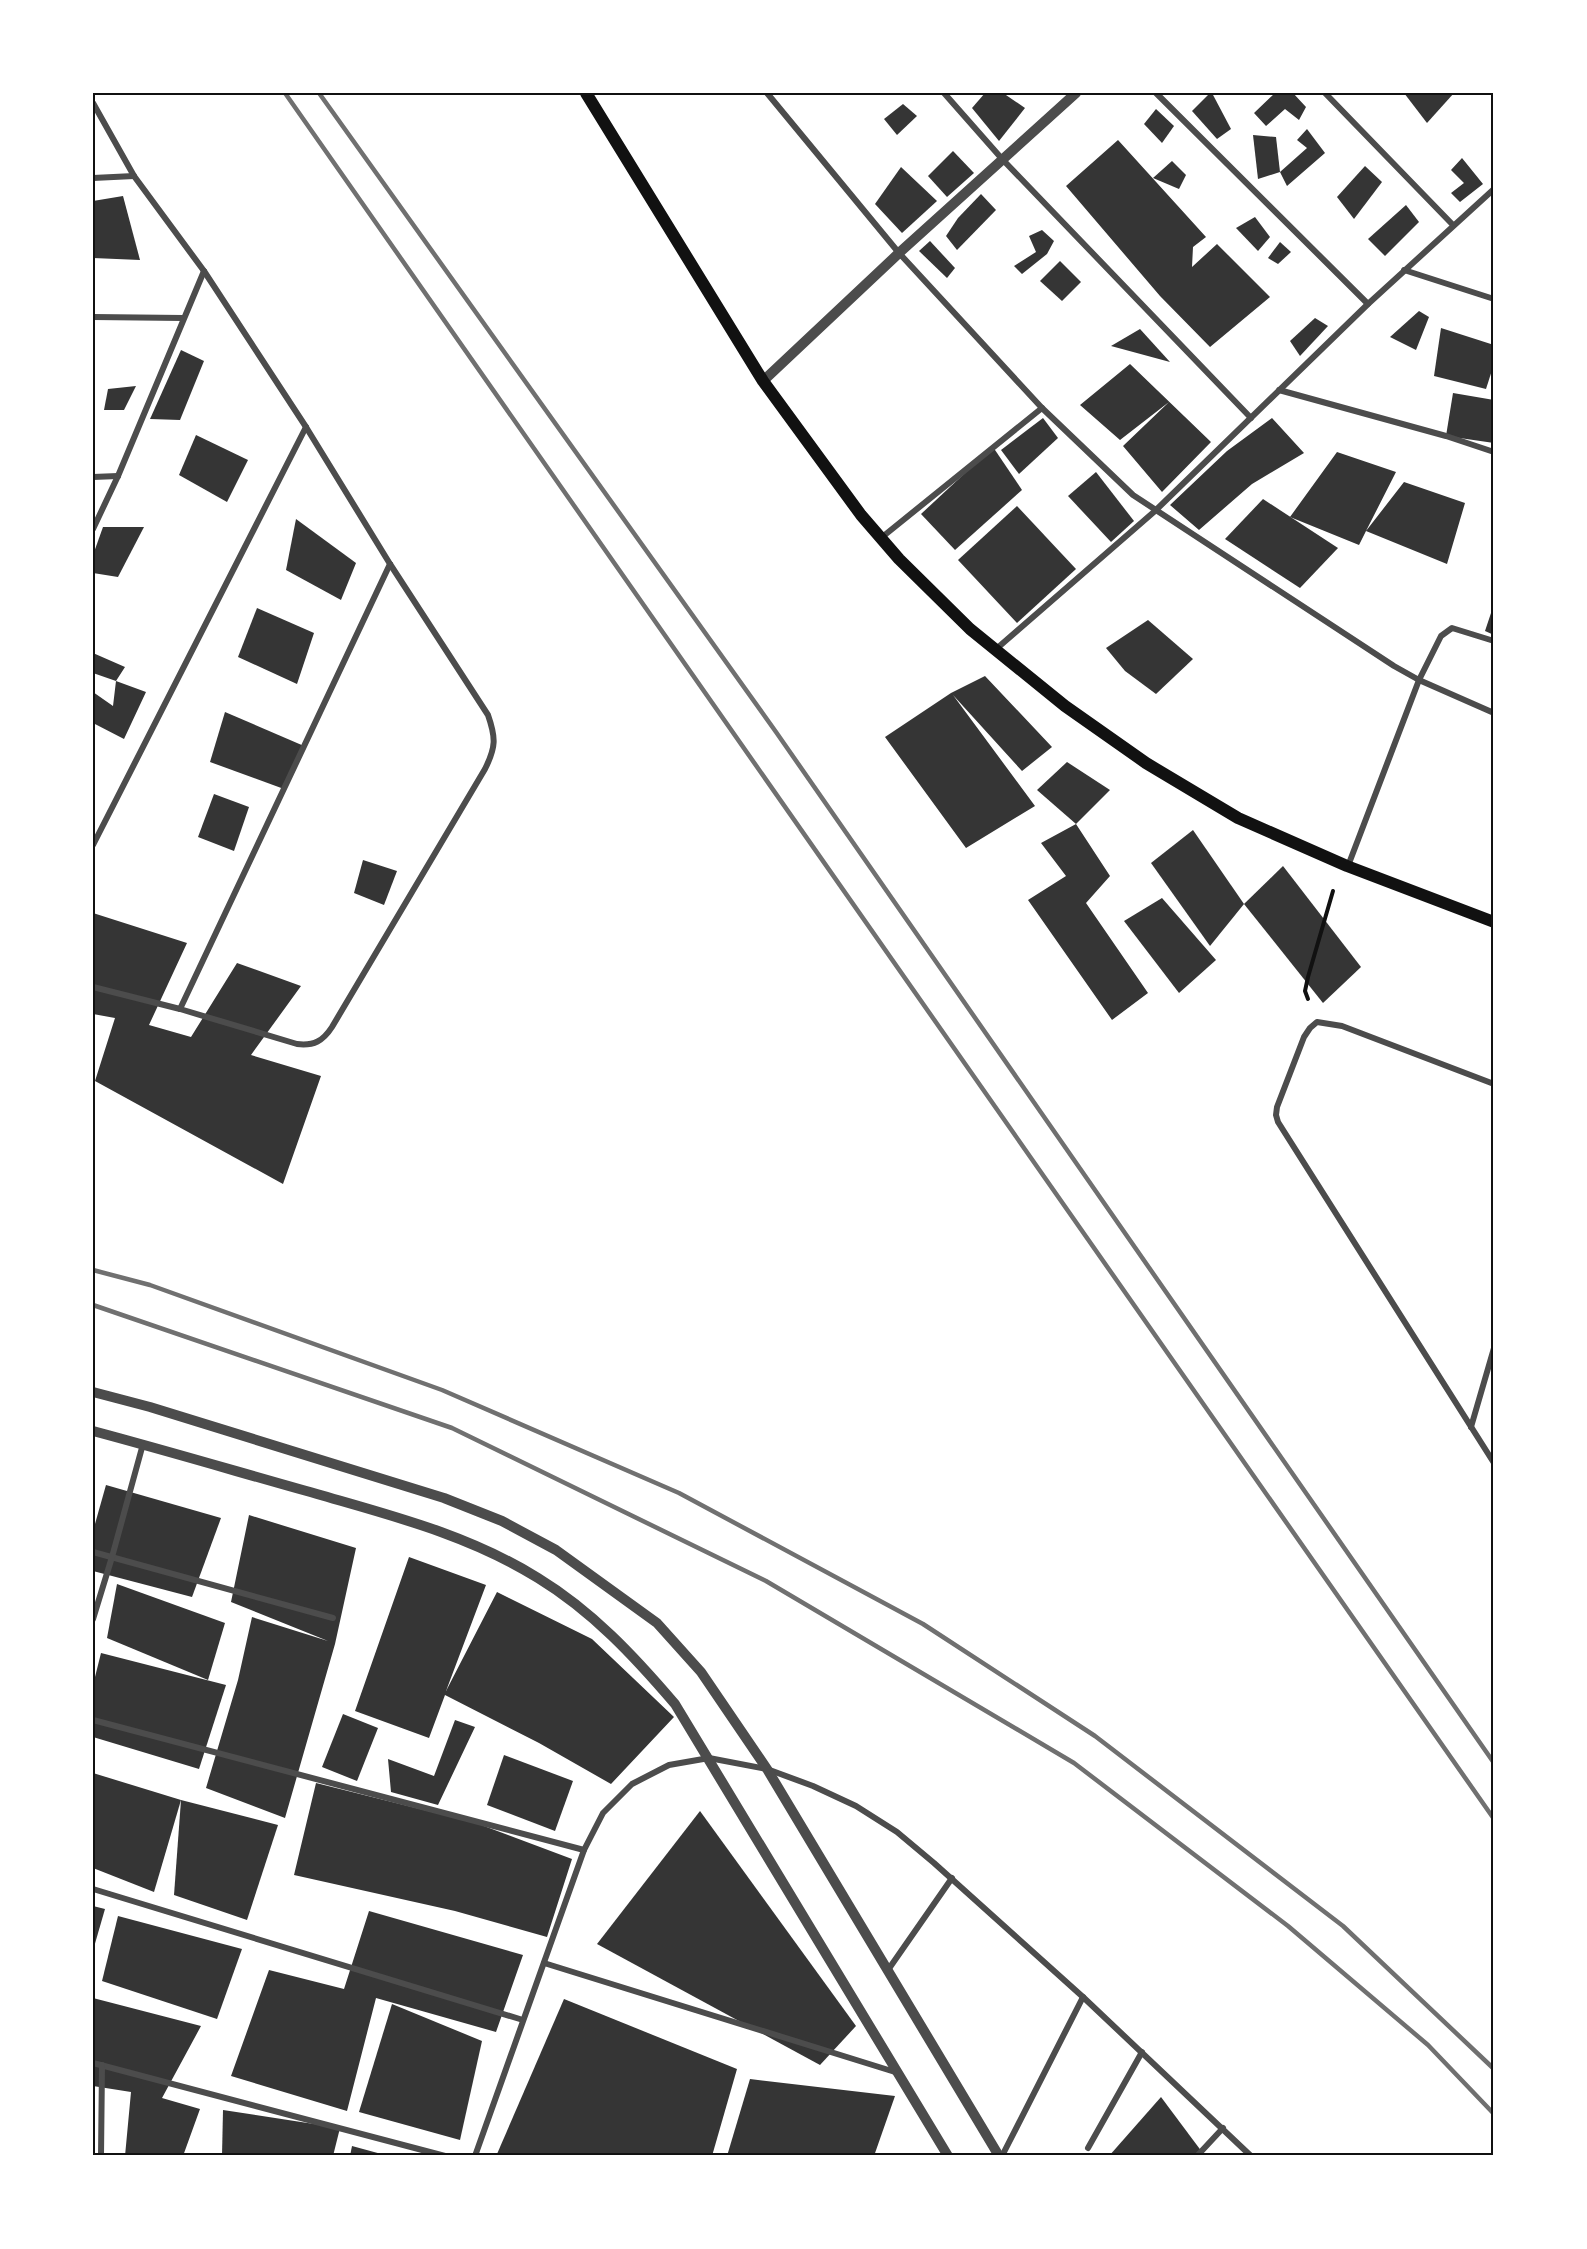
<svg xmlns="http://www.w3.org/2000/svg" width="1587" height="2249" font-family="Roboto,sans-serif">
<rect width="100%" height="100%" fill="#fff"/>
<g fill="#353535">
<path d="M985,93H1003L1025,108L999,141L972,108Z"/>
<path d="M1210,93H1212L1231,129L1217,139L1192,111Z"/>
<path d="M1275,93H1293L1306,107L1299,120L1285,109L1266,126L1254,113Z"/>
<path d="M1404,93H1454L1427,123Z"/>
<path d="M903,104L917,116L897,135L884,119Z"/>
<path d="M1156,109L1174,126L1162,143L1144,124Z"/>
<path d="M1307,129L1325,153L1287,186L1280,172L1307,148L1297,140Z"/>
<path d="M1253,135L1276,137L1280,172L1258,179Z"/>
<path d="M1118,140L1206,237L1193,247L1192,267L1217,244L1270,297L1210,347L1160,296L1066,186Z"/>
<path d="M953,151L974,173L947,197L928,176Z"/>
<path d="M1462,158L1483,184L1460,202L1451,193L1464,183L1451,170Z"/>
<path d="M1172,161L1186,175L1179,189L1153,178Z"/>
<path d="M1365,166L1382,182L1354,219L1337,197Z"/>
<path d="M901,167L937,201L902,233L875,204Z"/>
<path d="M981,194L996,210L957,250L946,236L958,218Z"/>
<path d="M123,196L140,260L93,258V201Z"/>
<path d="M1406,205L1419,222L1385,256L1368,239Z"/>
<path d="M1255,217L1270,237L1258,251L1236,228Z"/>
<path d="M1042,230L1054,241L1047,254L1022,274L1014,266L1036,252L1029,236Z"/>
<path d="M930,241L955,268L947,278L919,251Z"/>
<path d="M1280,242L1291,252L1278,264L1268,258Z"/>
<path d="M1060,261L1081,282L1062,301L1040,281Z"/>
<path d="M1419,311L1429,317L1416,350L1390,337Z"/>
<path d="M1315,318L1328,326L1300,356L1290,341Z"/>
<path d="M1441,328L1494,345V364L1486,389L1434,376Z"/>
<path d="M1140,329L1170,362L1111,346Z"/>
<path d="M181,350L204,361L180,420L150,419Z"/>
<path d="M1130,364L1211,442L1162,492L1123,446L1169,402L1120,440L1080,405Z"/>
<path d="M136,386L124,410H104L108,389Z"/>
<path d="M1453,393L1494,400V443L1446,436Z"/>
<path d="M1043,418L1058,438L1019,474L1001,450Z"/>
<path d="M1272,418L1304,453L1252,484L1199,530L1170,505L1227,451Z"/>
<path d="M196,435L248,460L227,502L179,475Z"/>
<path d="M993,447L1022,490L955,550L921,514Z"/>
<path d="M1337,452L1396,472L1366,531L1404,482L1465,503L1447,564L1366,531L1359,545L1290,517Z"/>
<path d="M1096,472L1134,521L1111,542L1068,496Z"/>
<path d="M1263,499L1338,548L1300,588L1225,539Z"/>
<path d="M1017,506L1076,569L1017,623L958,560Z"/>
<path d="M296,519L356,563L341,600L286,570Z"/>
<path d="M103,527H144L118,577L93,573V555Z"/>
<path d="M1494,604V635L1485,631Z"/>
<path d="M257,608L314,633L297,684L238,657Z"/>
<path d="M1148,620L1193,659L1156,694L1125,671L1106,648Z"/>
<path d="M93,653L125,667L116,681L146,692L124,739L93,723V692L113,706L116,681L93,673Z"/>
<path d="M985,676L1052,747L1022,771L953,695L1035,806L966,848L885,737L951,693Z"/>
<path d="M225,712L304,746L284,789L210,762Z"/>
<path d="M1067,762L1110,790L1076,824L1037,790Z"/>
<path d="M214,794L249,807L234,851L198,837Z"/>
<path d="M1076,824L1110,876L1086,903L1148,993L1112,1020L1028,900L1066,876L1041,843Z"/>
<path d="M1193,830L1244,904L1210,946L1151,863Z"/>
<path d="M363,860L397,871L384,905L354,893Z"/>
<path d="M1283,866L1361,967L1323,1003L1244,904Z"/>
<path d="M1162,898L1216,960L1179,993L1124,921Z"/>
<path d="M93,913L187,943L149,1025L191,1037L237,963L301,986L251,1055L321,1076L283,1184L95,1081L115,1018L93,1014Z"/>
<path d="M106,1485L221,1518L192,1597L93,1571V1531Z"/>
<path d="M249,1515L356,1548L335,1644L285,1818L206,1788L238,1680L252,1617L328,1641L231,1602Z"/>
<path d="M409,1557L486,1585L446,1691L497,1592L592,1639L674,1717L611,1784L539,1743L445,1695L429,1738L355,1711Z"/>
<path d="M117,1584L225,1623L208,1680L107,1638Z"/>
<path d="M101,1653L226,1685L199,1769L93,1737V1685Z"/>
<path d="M343,1714L378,1728L357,1781L322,1767Z"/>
<path d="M455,1720L475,1727L438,1805L391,1792L388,1759L434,1776Z"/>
<path d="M504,1755L573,1781L555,1831L487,1805Z"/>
<path d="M93,1773L181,1800L154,1892L93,1868Z"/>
<path d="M316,1783L476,1823L572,1859L547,1937L455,1911L294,1875Z"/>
<path d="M181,1800L278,1825L247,1920L174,1895Z"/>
<path d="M700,1811L856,2026L820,2065L597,1944Z"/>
<path d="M93,1906L105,1909L94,1947H93Z"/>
<path d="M369,1911L523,1955L496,2032L376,1998L347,2111L231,2076L269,1970L344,1989Z"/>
<path d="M118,1916L242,1949L217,2019L102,1981Z"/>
<path d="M93,1998L201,2026L162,2098L200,2109L183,2156H125L131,2092L93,2086Z"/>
<path d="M564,1999L737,2069L712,2156H504L497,2154Z"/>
<path d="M392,2004L482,2041L460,2140L359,2112Z"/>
<path d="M750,2079L895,2096L874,2156H727Z"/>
<path d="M1161,2097L1205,2156H1109Z"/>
<path d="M223,2110L340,2128L333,2156H222Z"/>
<path d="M352,2146L385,2155V2156H350Z"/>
</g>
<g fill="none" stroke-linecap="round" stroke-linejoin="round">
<path stroke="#111" stroke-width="4" d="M1308,999L1305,991L1308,977L1333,891"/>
<g stroke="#4c4c4c" stroke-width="6">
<path d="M767,93L899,253L1042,408L1133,495L1394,666L1419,680L1494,713"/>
<path d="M944,93L1003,160L1251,418"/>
<path d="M1156,93L1368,304"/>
<path d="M1325,93L1453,225"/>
<path d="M93,103L134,176L204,271L306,427L390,564L488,715C496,738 496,747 485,769L332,1027C323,1041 314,1046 297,1044L180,1009L93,987"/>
<path d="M93,178L134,176"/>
<path d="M1404,270L1494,299"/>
<path d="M93,317L183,318"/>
<path d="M1279,390L1446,436L1494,452"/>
<path d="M93,477L118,476"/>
<path d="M93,529L118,476L204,271"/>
<path d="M881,538L1042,408"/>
<path d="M995,650L1155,511L1368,304L1494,189"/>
<path d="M93,845L306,427"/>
<path d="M1348,866L1419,680L1441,636L1452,628L1494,641"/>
<path d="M180,1009L390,564"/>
<path d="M1494,1084L1342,1026L1317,1022L1310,1028L1304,1037L1277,1107L1276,1115L1278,1122L1494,1463"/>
<path d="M1471,1427L1494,1348"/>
<path d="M93,1552L333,1618"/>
<path d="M93,1619L112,1557L143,1444"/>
<path d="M93,1720L584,1850"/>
<path d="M93,1889L523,2020"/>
<path d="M544,1963L895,2072"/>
<path d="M888,1970L952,1878"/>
<path d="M93,2063L445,2156"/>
<path d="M1088,2148L1142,2052"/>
<path d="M101,2156L102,2065"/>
<path d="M475,2156L584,1850L603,1813L632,1784L669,1765L709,1758L767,1769L813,1786L856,1806L897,1832L934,1863L1083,1997L1251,2156"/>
<path d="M1002,2156L1083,1997"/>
<path d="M1197,2156L1223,2128"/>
</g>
<g stroke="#4c4c4c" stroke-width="10">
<path d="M763,381L899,253L1076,93"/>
<path d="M93,1392L150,1407L444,1498L502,1521L556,1550L657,1623L701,1672L767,1769L999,2156"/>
<path d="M93,1431C168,1451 242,1473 317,1494C393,1516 469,1535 538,1578C592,1611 634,1656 675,1704L948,2156"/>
</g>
<path stroke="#111" stroke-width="12" d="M586,93L763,381L861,515L899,559L970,629L1065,706L1146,763L1238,818L1347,866L1494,922"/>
<g stroke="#707070" stroke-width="4.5">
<path d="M285,93L1494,1819"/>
<path d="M319,93L776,732L1494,1763"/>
<path d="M93,1270L150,1285L442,1390L679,1493L923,1624L1095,1736L1343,1926L1494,2069"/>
<path d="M93,1305L452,1428L766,1581L1074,1763L1288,1926L1428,2045L1494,2114"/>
</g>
</g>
<rect width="1587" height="2249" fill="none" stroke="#ffffff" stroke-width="189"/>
<rect x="94" y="94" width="1398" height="2060" fill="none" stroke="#111" stroke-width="2"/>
</svg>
